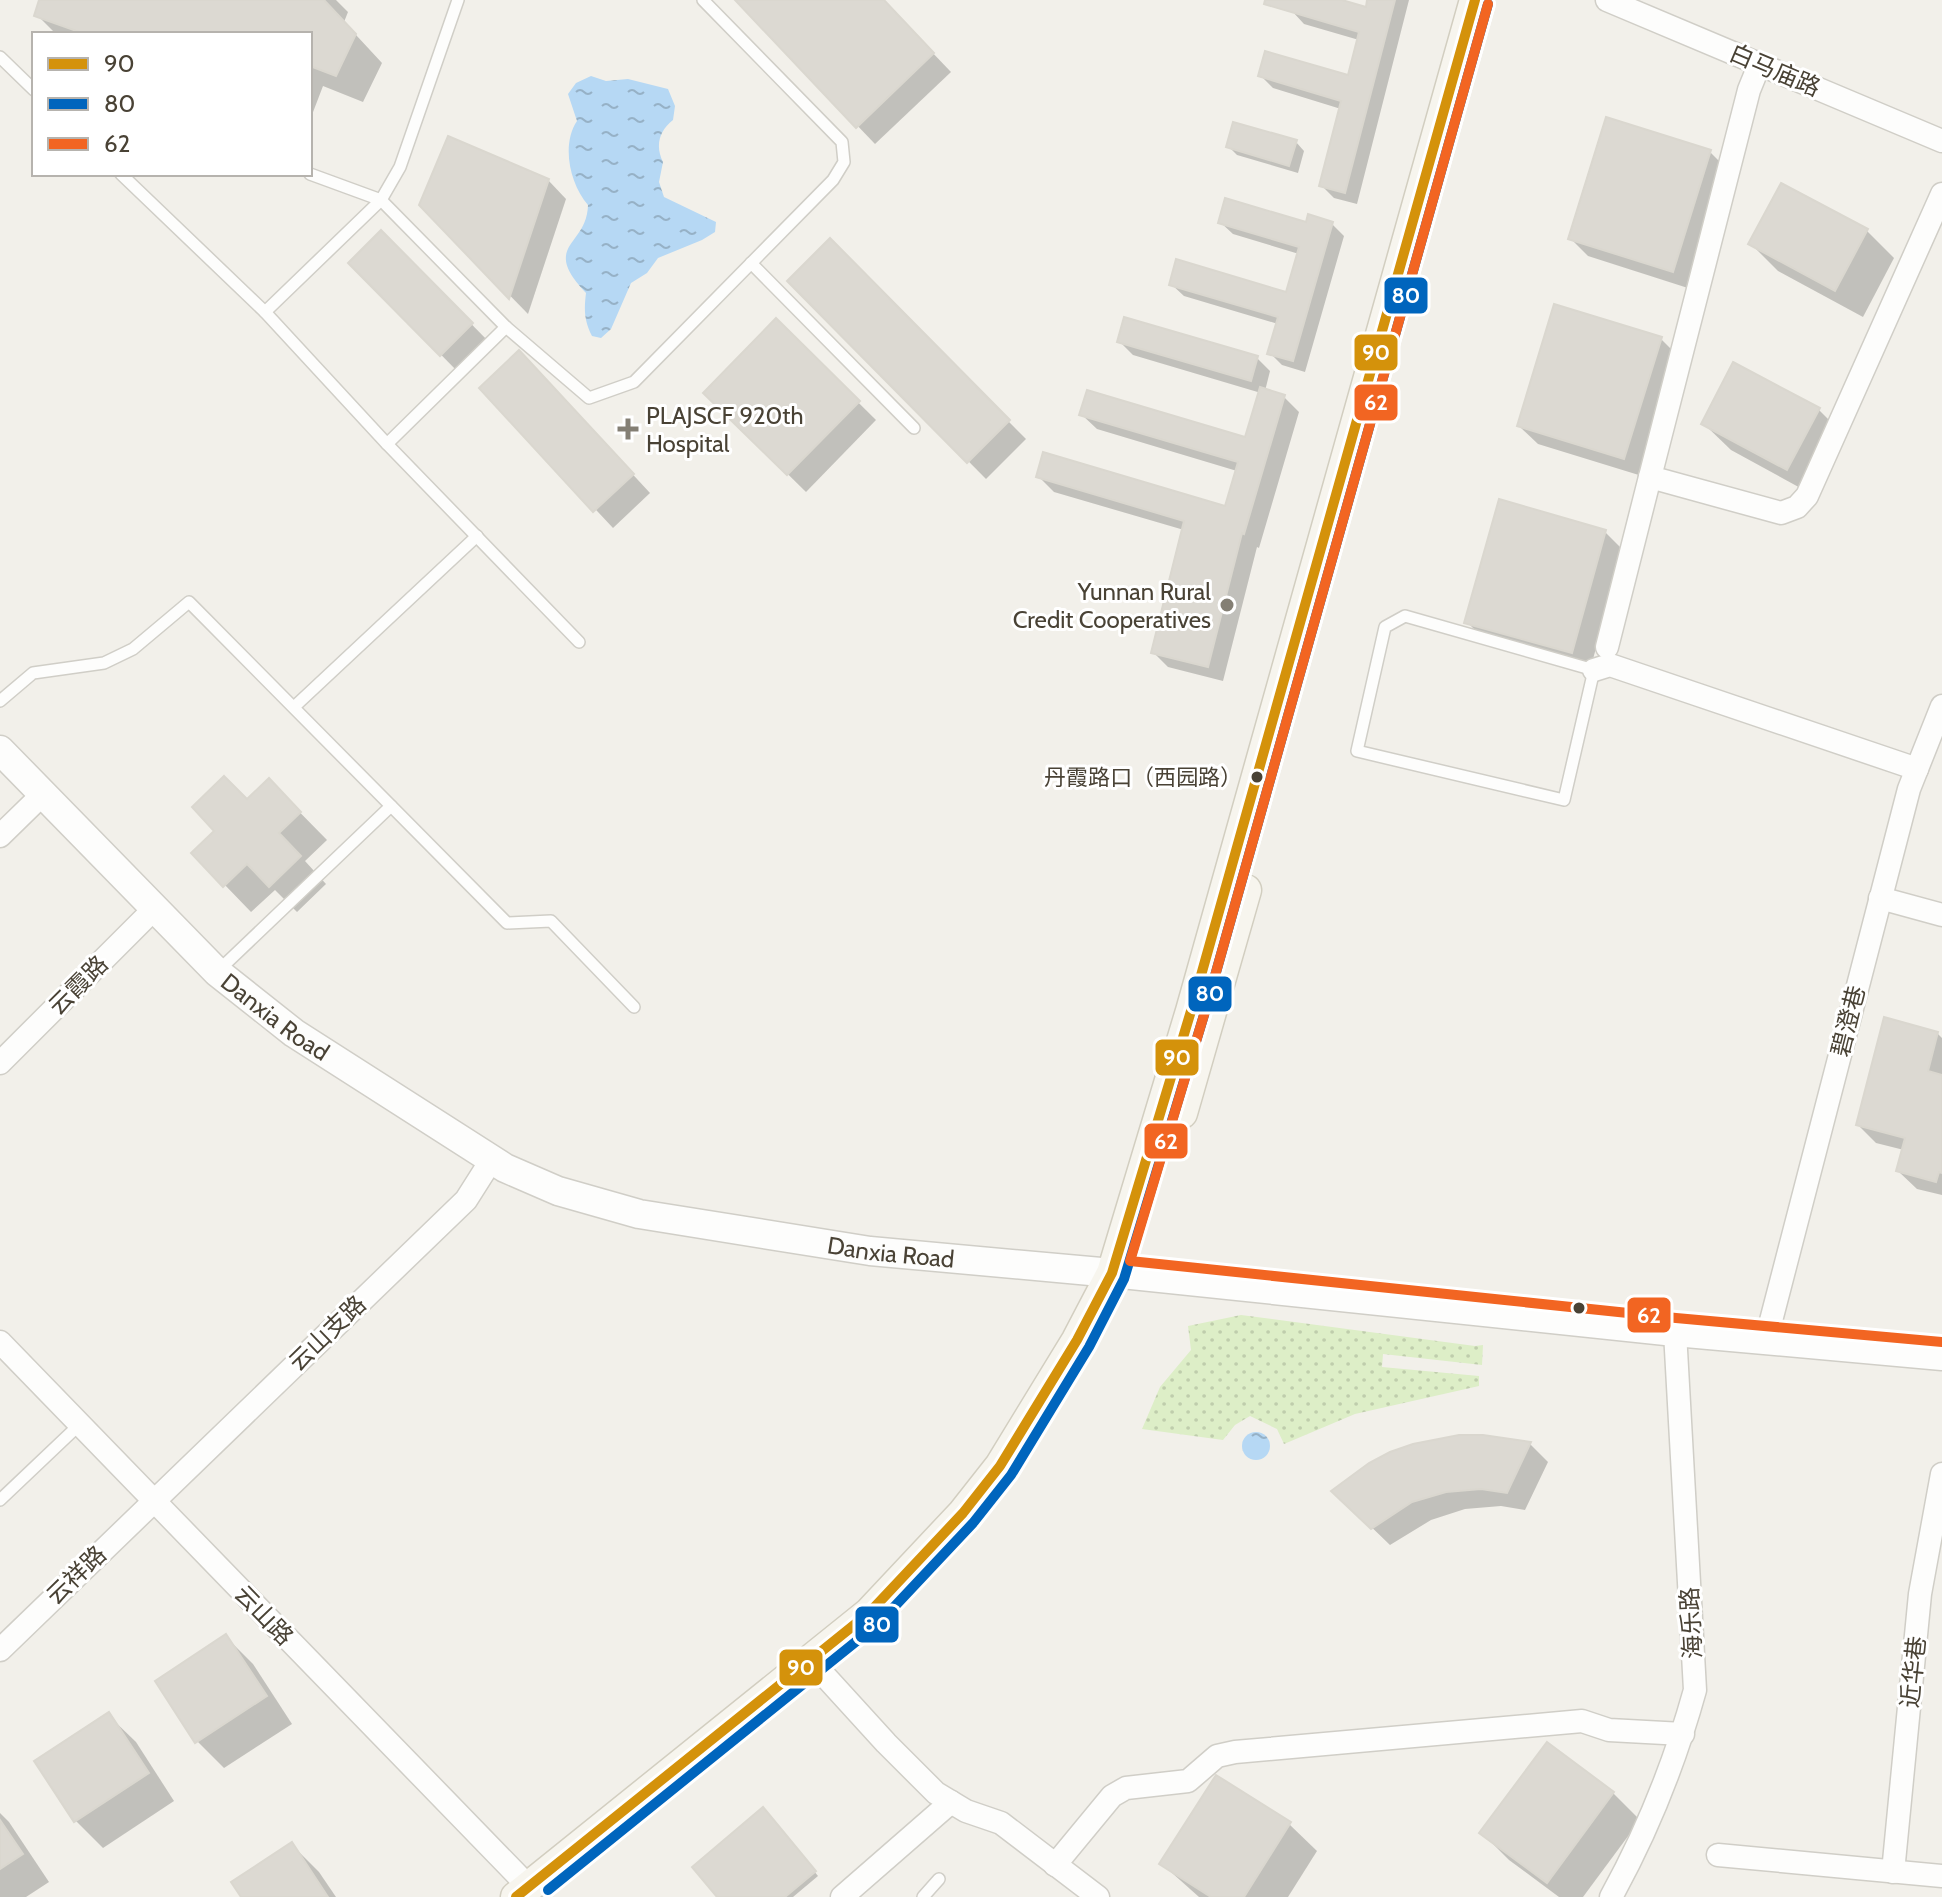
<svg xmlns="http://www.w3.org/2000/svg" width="1942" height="1897" font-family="Cabin,'Noto Sans SC',sans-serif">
<defs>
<pattern id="grass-dots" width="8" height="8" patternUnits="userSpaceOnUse" patternTransform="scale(2)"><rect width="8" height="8" fill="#ddeec7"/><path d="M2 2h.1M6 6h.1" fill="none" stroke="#bfcdac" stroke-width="1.8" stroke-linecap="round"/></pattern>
<pattern id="water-ripples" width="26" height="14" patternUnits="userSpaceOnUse" patternTransform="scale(2)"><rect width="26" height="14" fill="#b6d8f4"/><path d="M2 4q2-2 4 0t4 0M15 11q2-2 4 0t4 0" fill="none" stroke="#96b1c6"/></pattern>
</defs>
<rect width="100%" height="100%" fill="#f2f0ea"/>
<path fill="url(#grass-dots)" d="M1241,1315L1475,1346L1483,1345L1482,1365L1383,1354L1382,1367L1479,1376V1386L1355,1414L1284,1444L1277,1429L1250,1416L1235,1425L1223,1440L1142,1429L1160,1387L1191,1350L1188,1326Z"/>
<g fill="url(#water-ripples)">
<path d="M591,76L606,81L628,79L668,89L675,106L673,120C659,131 655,146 663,162L659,182L664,197L716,222L715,232L702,240L658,258L647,273L631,283L611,329L601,338L592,336C584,320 584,310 586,293C540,244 587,247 588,205C570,184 561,145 577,121L568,94L576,83Z"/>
<circle cx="1256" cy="1446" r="14"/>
</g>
<g fill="#0003">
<path d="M42,0H336L348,12L344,22L382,63L363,102L323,86L310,120V34H56L37,15Z"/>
<path d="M737,0H882L951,72L875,144Z"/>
<path d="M1295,0H1335L1367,10L1370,0H1409L1357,204L1334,198L1322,186L1341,109L1273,88L1260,75L1349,78L1359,40L1304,24L1292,11Z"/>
<path d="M1296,142L1304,151L1298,173L1237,155L1228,146Z"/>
<path d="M1710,152L1728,170L1691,289L1588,256L1570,238Z"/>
<path d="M548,180L566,199L528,314L421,204Z"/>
<path d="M1220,222L1332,224L1344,236L1305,372L1282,365L1270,353L1278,324L1184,296L1171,284L1287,294L1299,254L1233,234Z"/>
<path d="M1867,231L1894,258L1863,317L1778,271L1751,244Z"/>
<path d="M381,232L490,343L459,373L351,263Z"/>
<path d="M830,241L1026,439L986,479L790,281Z"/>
<path d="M776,321L876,420L806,492L705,393Z"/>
<path d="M1661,339L1679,357L1642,476L1538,444L1519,426Z"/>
<path d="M1119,341L1257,358L1270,371L1265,391L1284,397L1299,412L1259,548L1257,547L1223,681L1168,667L1153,652L1184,530L1054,492L1038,476L1227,508L1237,471L1097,429L1081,414L1247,440L1261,393L1133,355Z"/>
<path d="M537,371L650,493L613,528L482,388Z"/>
<path d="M1819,410L1846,437L1815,496L1731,450L1703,423Z"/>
<path d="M1605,532L1623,550L1590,670L1485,640L1467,622Z"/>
<path d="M269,781L327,840L305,861L326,884L297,912L275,890L251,912L194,853Z"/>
<path d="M1937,1033L1942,1038V1195L1917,1189L1898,1171L1904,1150L1876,1143L1858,1125Z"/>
<path d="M1530,1444L1548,1462L1525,1510L1501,1506L1465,1509L1431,1520L1390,1545L1334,1491Z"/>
<path d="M226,1637L253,1664L292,1724L224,1768L197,1741Z"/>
<path d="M108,1715L136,1742L174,1801L103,1848L76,1821Z"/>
<path d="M1613,1793L1640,1820L1583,1897H1559L1509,1860L1482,1833Z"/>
<path d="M0,1813L9,1822L49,1882L26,1897H0Z"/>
<path d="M767,1814L818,1876L793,1897H719Z"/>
<path d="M1289,1824L1317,1851L1288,1897H1199L1162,1864Z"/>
<path d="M292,1845L319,1872L336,1897H243Z"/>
</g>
<g fill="#dcd9d2" stroke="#dad7cf" stroke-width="2">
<path d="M39,0H324L356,34L336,76L310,66V34H85L34,16Z"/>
<path d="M735,0H884L934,53L856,128Z"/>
<path d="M1265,0H1342L1366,7L1367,0H1395L1345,193L1319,186L1341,101L1258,76L1265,51L1348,75L1359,32L1264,4Z"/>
<path d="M1606,117L1711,150L1673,272L1568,239Z"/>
<path d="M1233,122L1297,140L1289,166L1226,147Z"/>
<path d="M448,136L549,179L509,299L419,205Z"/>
<path d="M1781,183L1868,229L1835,291L1748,244Z"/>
<path d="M1225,198L1306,222L1308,214L1333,222L1293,361L1267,354L1278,317L1169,285L1176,259L1286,292L1299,247L1218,223Z"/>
<path d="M381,230L473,323L440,356L348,263Z"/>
<path d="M830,238L1010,420L967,463L787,281Z"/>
<path d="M1554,304L1662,337L1624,459L1517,426Z"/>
<path d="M1124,317L1258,356L1251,381L1117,342Z"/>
<path d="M776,318L860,401L787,475L703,393Z"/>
<path d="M519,350L634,474L593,512L479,388Z"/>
<path d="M1733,362L1820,408L1787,470L1701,424Z"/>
<path d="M1260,387L1285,395L1244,534L1242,533L1208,667L1151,653L1184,521L1036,477L1043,452L1225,506L1238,462L1079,415L1087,390L1245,437Z"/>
<path d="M1499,499L1606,530L1572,653L1464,623Z"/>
<path d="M224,776L247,799L269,778L301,812L279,833L301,856L269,887L247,864L223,887L191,853L214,831L192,807Z"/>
<path d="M1884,1017L1938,1032L1928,1071L1942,1075V1173L1939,1172L1936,1182L1896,1171L1905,1138L1856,1125Z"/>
<path d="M1459,1435H1483L1531,1442L1507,1493L1481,1489L1446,1492L1412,1502L1371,1529L1331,1491L1369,1463L1390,1452L1413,1444Z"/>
<path d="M226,1634L267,1696L195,1743L155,1681Z"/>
<path d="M109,1712L149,1773L74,1822L34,1761Z"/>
<path d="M1547,1742L1614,1792L1547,1883L1479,1833Z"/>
<path d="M1216,1775L1291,1822L1244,1897H1211L1159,1864Z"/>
<path d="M763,1807L816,1871L785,1897H717L692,1867Z"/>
<path d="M0,1820L23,1854L0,1869Z"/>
<path d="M292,1842L328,1897H241L231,1882Z"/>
</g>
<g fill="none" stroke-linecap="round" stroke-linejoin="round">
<g stroke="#d0cec7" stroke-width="14">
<g id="service">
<path d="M0,57L34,90"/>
<path d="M121,174L265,312L381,200L506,327L589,398L634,382L833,180L844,162L842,142L703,0"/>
<path d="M310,174L381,200L400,167L458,0"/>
<path d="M751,263L914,428"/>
<path d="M265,312L387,444L506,327"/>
<path d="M387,444L579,642"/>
<path d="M1405,616L1594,670L1564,800L1357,751L1385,627Z"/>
<path d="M0,701L33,673L104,663L133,649L189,602L507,923L551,921L634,1007"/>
<path d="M294,707L477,536"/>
<path d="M218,971L391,806"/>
<path d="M0,1500L79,1425"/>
<path d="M923,1897L939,1879"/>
</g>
</g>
<g stroke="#d0cec7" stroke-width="25">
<g id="minor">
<path d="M1607,0L1942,141"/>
<path d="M1760,63L1749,90L1650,477L1781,513L1797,507L1807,496L1942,194"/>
<path d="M1607,647L1650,477"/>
<path d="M1594,670L1610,665L1917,769"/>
<path d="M0,836L43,794"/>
<path d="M1880,898L1942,915"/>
<path d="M0,1063L155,908"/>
<path d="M1766,1340L1909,789L1942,706"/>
<path d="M0,1342L529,1887"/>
<path d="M0,1650L466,1200L492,1159"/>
<path d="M824,1675L886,1743L936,1793L966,1811L1001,1823L1098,1897"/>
<path d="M1718,1855L1942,1876"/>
<path d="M1055,1865L1112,1796L1126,1788L1188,1781L1217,1756L1235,1752L1582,1721L1609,1730L1683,1734"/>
<path d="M1893,1872L1920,1594L1942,1474"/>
<path d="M842,1897L951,1802"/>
<path d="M1611,1897C1647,1832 1675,1762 1695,1690L1675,1332"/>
</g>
</g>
<g stroke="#d0cec7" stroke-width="31">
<g id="tertiary">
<path id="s1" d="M0,750L217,972L294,1033L505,1168L558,1191L639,1214L870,1251L1112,1273L1675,1332L1942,1356"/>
</g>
</g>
<g stroke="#d2cec0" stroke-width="33">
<g id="secondary">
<path d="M1182,1113L1246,890"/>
<path d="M516,1897L869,1613L963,1513L1000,1466L1077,1340L1112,1273L1191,1011L1475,0"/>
</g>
</g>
<use href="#service" stroke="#fdfdfc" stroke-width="11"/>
<use href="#minor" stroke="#fdfdfc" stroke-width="22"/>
<use href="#tertiary" stroke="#fdfdfc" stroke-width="28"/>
<use href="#secondary" stroke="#f7f5ee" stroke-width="30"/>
<g stroke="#fff" stroke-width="16">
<path id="bus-1" d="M516,1897L869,1613L963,1513L1000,1466L1077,1340L1112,1273L1191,1011L1475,0"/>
</g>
<g stroke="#fff" stroke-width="16">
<path id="bus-2" d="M548,1890L879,1623L973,1523L1011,1475L1089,1347L1124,1279L1204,1015L1488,4"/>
</g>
<g stroke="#fff" stroke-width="16">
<path id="bus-3" d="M1488,4L1204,1015L1130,1261L1676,1318L1942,1342"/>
</g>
<use href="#bus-1" stroke="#d4920b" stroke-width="10"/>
<use href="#bus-2" stroke="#0065bd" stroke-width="10"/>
<use href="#bus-3" stroke="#f26522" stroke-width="10"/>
</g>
<g fill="#847f74" stroke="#fff" stroke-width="3">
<path d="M624 417h8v8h8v8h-8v8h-8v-8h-8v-8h8z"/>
<circle cx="1227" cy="605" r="8"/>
</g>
<g fill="#494235" stroke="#fff" stroke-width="3">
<circle cx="1257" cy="777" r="7"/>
<circle cx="1579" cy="1308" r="7"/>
</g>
<g text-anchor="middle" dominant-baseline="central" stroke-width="6" stroke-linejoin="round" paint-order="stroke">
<g font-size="22" fill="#494235" stroke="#fff" text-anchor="end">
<text x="1242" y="777">丹霞路口（西园路）</text>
</g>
<g font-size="24" fill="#494235" stroke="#fff">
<text transform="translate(1775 70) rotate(23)">白马庙路</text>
<text transform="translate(78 985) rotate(-45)">云霞路</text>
<text stroke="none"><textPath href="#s1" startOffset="384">Danxia Road</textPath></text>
<text transform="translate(1848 1021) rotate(-76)">碧澄巷</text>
<text stroke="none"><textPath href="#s1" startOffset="1056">Danxia Road</textPath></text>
<text transform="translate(327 1333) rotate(-44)">云山支路</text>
<text transform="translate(76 1575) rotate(-44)">云祥路</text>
<text transform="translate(264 1615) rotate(46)">云山路</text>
<text transform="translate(1691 1623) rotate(-93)">海乐路</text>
<text transform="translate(1913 1672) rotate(-84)">近华巷</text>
</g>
<g font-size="24" fill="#494235" stroke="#fff" text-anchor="start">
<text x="646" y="415">PLAJSCF 920th<tspan x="646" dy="28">Hospital</tspan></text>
<text x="1211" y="591" text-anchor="end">Yunnan Rural<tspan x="1211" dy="28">Credit Cooperatives</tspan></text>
</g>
</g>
<g stroke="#fff" stroke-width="3">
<rect x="1383" y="276" width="46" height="39" rx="8" fill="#0065bd"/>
<rect x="1353" y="333" width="46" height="39" rx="8" fill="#d4920b"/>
<rect x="1353" y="383" width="46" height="39" rx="8" fill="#f26522"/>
<rect x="1187" y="975" width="46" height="38" rx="8" fill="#0065bd"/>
<rect x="1154" y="1038" width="46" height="39" rx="8" fill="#d4920b"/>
<rect x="1143" y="1122" width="46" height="38" rx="8" fill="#f26522"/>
<rect x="1626" y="1296" width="46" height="38" rx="8" fill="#f26522"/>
<rect x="854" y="1605" width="46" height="39" rx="8" fill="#0065bd"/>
<rect x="778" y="1648" width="46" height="39" rx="8" fill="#d4920b"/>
</g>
<g font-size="22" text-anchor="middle" font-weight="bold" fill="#fff">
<text x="1406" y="303">80</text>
<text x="1376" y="360">90</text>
<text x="1376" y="410">62</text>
<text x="1210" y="1001">80</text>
<text x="1177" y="1065">90</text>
<text x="1166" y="1149">62</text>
<text x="1649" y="1323">62</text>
<text x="877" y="1632">80</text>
<text x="801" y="1675">90</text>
</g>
<rect x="32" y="32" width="280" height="144" fill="#ffffff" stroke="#b6b3ae" stroke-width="2"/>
<rect x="48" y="58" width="40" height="12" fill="#d4920b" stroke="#b6b3ae" stroke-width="2"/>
<text x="104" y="72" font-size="24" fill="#494235">90</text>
<rect x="48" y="98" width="40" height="12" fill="#0065bd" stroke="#b6b3ae" stroke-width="2"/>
<text x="104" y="112" font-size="24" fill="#494235">80</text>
<rect x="48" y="138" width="40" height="12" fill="#f26522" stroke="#b6b3ae" stroke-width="2"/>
<text x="104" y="152" font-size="24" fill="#494235">62</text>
</svg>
